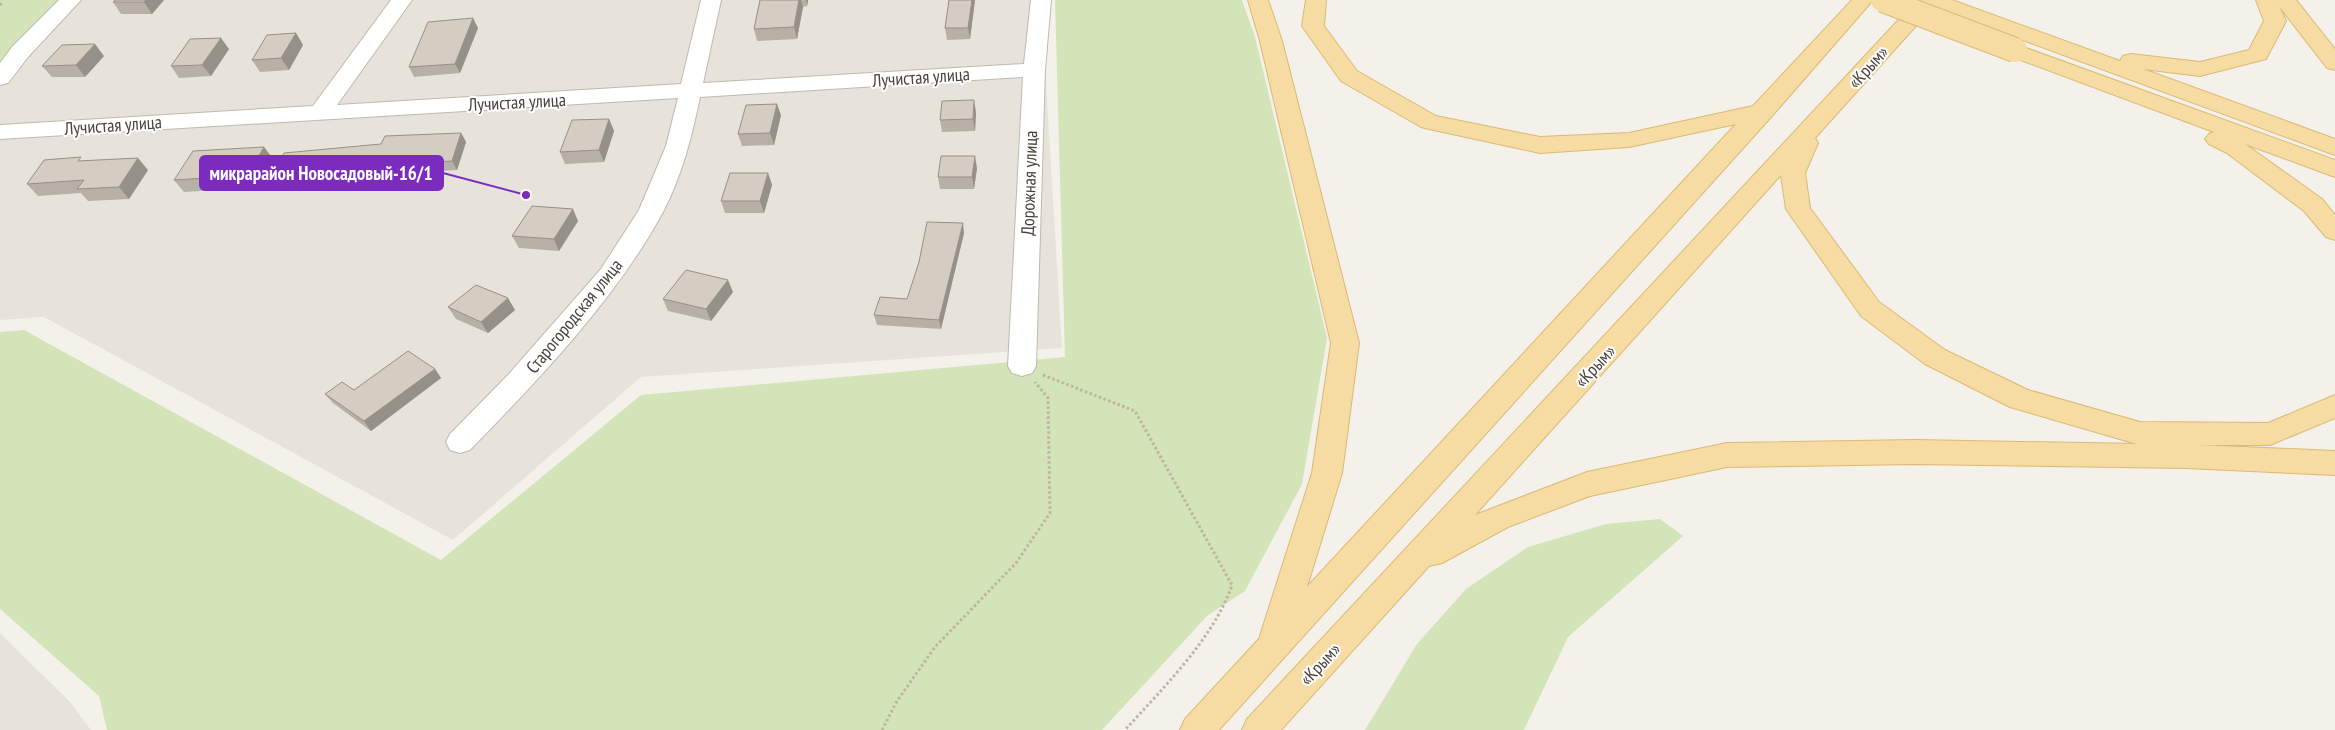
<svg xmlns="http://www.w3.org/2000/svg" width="2335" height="730" font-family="'PT Sans Narrow',sans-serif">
<rect width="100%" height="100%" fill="#f4f1eb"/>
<g fill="#e8e3da">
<path d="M61,0H1041L1062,348L641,377L453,540L44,317L0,320V72Z"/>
<path d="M0,633L70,702L91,730H0Z"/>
</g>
<g fill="#d2e4b8">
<path d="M0,0H61L0,72Z"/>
<path d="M1055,0H1242L1255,37L1327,338L1302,484L1245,591L1208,615L1102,730H107L99,696L0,609V332L24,330L441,560L641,395L1065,357Z"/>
<path d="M1660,519L1683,536L1568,637L1524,730H1365L1417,644L1466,589L1528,547L1606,524Z"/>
</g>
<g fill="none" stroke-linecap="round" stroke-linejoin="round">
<g stroke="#bfb9af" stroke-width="2">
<g id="street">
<path d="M59,0H81L28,57L8,83L0,85V63L12,47Z"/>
<path d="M391,0H412L337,105L681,84L701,0H721L703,83L1024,64L1031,0H1051L1045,70L1036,366L1032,373L1022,376L1012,373L1008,366L1023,77L700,97C692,136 682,176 663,212C616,299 539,379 470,450L460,453L450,450L446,442L450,434L508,375L601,269L639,210L666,146L678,98L0,139V125L313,106Z"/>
</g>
</g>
<g stroke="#dab974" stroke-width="2">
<g id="primary">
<path d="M1248,0H1268L1282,41L1359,343L1342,473L1307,587L1736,124L1629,147L1540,153L1429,129L1421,127L1341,81L1302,26L1306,0H1326L1324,26L1357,71L1436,116L1540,137L1629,133L1753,106L1852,0H1873L1772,116L1219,730H1180L1185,719L1259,639L1312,473L1331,343L1260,41Z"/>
<path d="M1917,0H1952L2120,61L2123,56L2131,54L2200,62L2249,50L2264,21L2256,0H2296L2335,49V70L2327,68L2279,6L2286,21L2266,59L2200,76L2143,69L2335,139V155L1933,7L1815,138L1818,143L1805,173L1810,208L1879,302L1945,350L2028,390L2140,422L2268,423L2335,395V418L2270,445H2197L2335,451V475L2186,468L1915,464L1727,467L1590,496L1508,527L1442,563L1429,566L1281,730H1242L1247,719ZM1781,175L1786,209L1861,316L1925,364L2010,407L2137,444L1915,440L1727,443L1587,472L1475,515Z"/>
<path d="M2015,44L2335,160V177L2245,144L2322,199L2335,215V240L2326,237L2304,211L2227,153L2209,144L2205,139L2209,134L2214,132L2007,55L2004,50L2007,45Z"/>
</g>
</g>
<path stroke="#c0b4a1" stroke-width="2.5" stroke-dasharray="2 2" stroke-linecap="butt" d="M0,4L4,5"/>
<g stroke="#c0b4a1" stroke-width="3" stroke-dasharray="2.5 2.5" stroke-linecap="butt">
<path d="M1043,375L1135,411L1232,585C1214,638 1162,689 1125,730"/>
<path d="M882,730L897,701L935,647L1016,563L1050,513L1048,398L1035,382"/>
</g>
<use href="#street" fill="#fff" fill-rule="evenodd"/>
<use href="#primary" fill="#f6dca3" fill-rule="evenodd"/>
<g stroke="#dab974" stroke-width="26" stroke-linecap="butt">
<path id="primary-bridge" d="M1883,0L2015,50"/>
</g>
<use href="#primary-bridge" stroke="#f6dca3" stroke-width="24"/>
</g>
<g fill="#b7b0a7">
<path d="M164,0L152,14H121L113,2Z"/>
<path d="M760,0H808L807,6L803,7L797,39L757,41L754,29Z"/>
<path d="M947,0H975L970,39L947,40L945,28L949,0Z"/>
<path d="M478,28L460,73L414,77L409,67Z"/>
<path d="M296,33L303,45L289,70L260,72L252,60Z"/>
<path d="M229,49L211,76L179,78L171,66Z"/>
<path d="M104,56L85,77H52L42,66Z"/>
<path d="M976,112L975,131L942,132L940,120Z"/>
<path d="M781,115L774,145L742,146L738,134Z"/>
<path d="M609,119L614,131L604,162L565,164L560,152Z"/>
<path d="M461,133L466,142L457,170L360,175L355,186L276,190L269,180L381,144Z"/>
<path d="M264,147L273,159L262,178L236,180L231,189L184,192L174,180Z"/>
<path d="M84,161L148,170L129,199L88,201L81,193L38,196L27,184Z"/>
<path d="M977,168L974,189H940L938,177Z"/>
<path d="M768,173L772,185L764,213H725L721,201Z"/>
<path d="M578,221L559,251L519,248L512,236Z"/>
<path d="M964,233L941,329L877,325L874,315L907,299Z"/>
<path d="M733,292L711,321L668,311L663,299Z"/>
<path d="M448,307L515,310L488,333L456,319Z"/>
<path d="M435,369L441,378L371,431L333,403L325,394L354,390Z"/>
</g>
<g fill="#959088">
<path d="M146,0H164L152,14L144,2Z"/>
<path d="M799,0H801L803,7L797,39L794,27Z"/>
<path d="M806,0H808L807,6Z"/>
<path d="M972,0H975L970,39L968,28Z"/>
<path d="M473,18L478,28L460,73L455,64Z"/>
<path d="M296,33L303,45L289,70L281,58Z"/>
<path d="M221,38L229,49L211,76L202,65Z"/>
<path d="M95,44L104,56L85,77L76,65Z"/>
<path d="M974,100L976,112L975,131L973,119Z"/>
<path d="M777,104L781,115L774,145L770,133Z"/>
<path d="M609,119L614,131L604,162L599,150Z"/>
<path d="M461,133L466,142L457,170L452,161Z"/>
<path d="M264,147L273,159L262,178L253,166Z"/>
<path d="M975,156L977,168L974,189L972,177Z"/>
<path d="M138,158L148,170L129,199L119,187Z"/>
<path d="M354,166L360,175L355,186L349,177Z"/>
<path d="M228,168L236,180L231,189L222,177Z"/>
<path d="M768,173L772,185L764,213L760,201Z"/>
<path d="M573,209L578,221L559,251L554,239Z"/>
<path d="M963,223L964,233L941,329L939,320Z"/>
<path d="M728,280L733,292L711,321L706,309Z"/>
<path d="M508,298L515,310L488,333L481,322Z"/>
<path d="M435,369L441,378L371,431L364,421Z"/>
</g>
<g fill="#d5cdc2" stroke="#959088">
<path d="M115,0H146L144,2H113Z"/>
<path d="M760,0H799L794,27L754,29Z"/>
<path d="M949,0H972L968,28H945Z"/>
<path d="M473,18L455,64L409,67L428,22Z"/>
<path d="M296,33L281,58L252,60L267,35Z"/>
<path d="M221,38L202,65L171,66L190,39Z"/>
<path d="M95,44L76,65L42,66L62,45Z"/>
<path d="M974,100L973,119L940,120L942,101Z"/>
<path d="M777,104L770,133L738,134L746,105Z"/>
<path d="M609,119L599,150L560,152L572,120Z"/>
<path d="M461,133L452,161L354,166L349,177L269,180L284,153L381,144L385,136Z"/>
<path d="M264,147L253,166L228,168L222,177L174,180L193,151Z"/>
<path d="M941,156H975L972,177H938Z"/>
<path d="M81,157L78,161L138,158L119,187L77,189L84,180L27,184L44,160Z"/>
<path d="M730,173H768L760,201H721Z"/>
<path d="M532,206L573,209L554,239L512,236Z"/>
<path d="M927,222L963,223L939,320L874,315L880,297L907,299L919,262Z"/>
<path d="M686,270L728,280L706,309L663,299Z"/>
<path d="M476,285L508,298L481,322L448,307Z"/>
<path d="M408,351L435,369L364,421L325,394L342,382L354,390Z"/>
</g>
<g text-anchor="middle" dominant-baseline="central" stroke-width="4" stroke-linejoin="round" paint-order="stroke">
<g font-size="18" fill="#48423a" stroke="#fff">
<text transform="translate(1868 67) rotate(-48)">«Крым»</text>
<text transform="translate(921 77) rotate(-4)">Лучистая улица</text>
<text transform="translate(517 102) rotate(-3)">Лучистая улица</text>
<text transform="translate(113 125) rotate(-4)">Лучистая улица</text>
<text transform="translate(1029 183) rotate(-88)">Дорожная улица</text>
<text transform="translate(574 316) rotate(-51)">Старогородская улица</text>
<text transform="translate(1595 366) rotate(-47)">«Крым»</text>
<text transform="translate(1320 664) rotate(-47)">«Крым»</text>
</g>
</g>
<path fill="none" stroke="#7b2cbf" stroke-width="2" d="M526 195L443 173"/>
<circle fill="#7b2cbf" stroke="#fff" stroke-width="2" cx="526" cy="195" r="5"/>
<rect fill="#7b2cbf" stroke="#7b2cbf" stroke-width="2" x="200" y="156" width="243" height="34" rx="5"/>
<g font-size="19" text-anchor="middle" font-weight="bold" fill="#fff">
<text x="321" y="180">микрарайон Новосадовый-16/1</text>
</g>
</svg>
